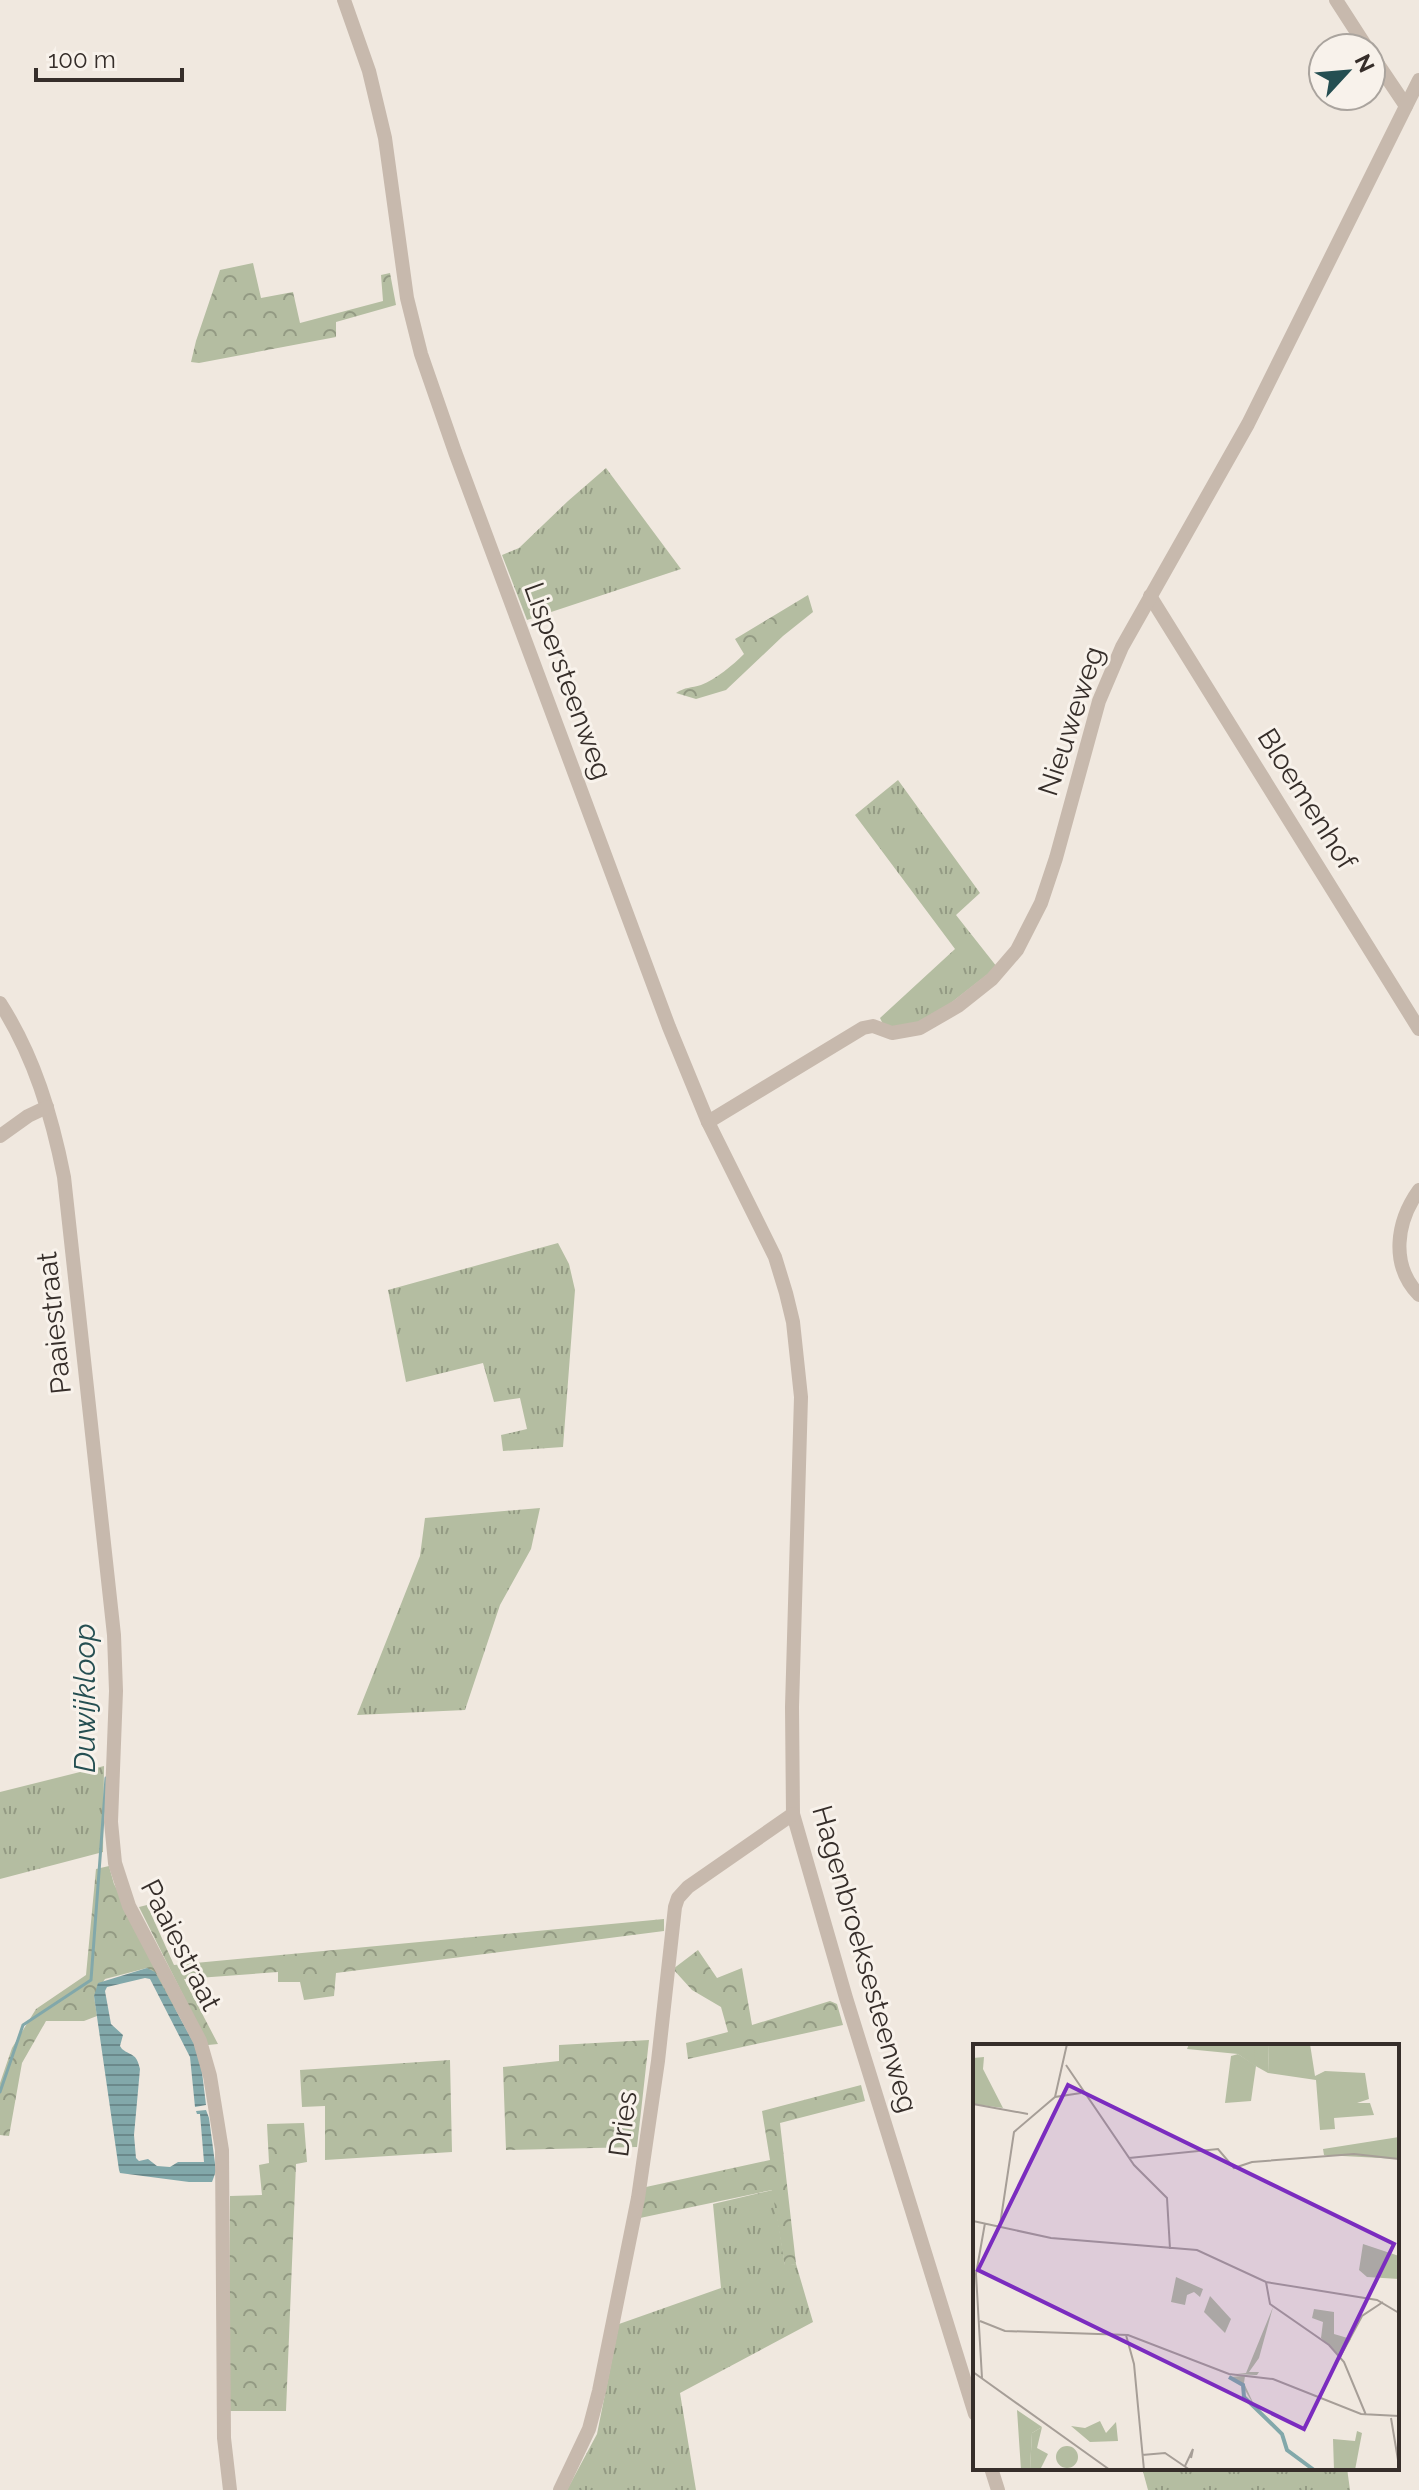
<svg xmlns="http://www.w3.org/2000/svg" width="1419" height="2490" font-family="Raleway,sans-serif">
<defs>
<pattern id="grass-tufts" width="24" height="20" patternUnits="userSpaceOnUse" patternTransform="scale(2)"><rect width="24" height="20" fill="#b4bda1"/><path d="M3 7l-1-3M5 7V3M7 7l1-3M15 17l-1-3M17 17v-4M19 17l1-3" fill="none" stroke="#939a83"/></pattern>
<pattern id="forest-crowns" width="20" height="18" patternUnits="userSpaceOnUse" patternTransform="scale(2)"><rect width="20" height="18" fill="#b4bda1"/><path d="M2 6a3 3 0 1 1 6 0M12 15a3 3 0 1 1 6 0" fill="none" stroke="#939a83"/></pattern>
<pattern id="water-rules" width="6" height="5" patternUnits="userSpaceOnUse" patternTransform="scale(2)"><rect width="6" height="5" fill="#82a8aa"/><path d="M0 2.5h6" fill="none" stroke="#6b898b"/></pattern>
</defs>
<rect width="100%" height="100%" fill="#f0e8df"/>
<g fill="url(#grass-tufts)">
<path d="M606,468L681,569L527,620L502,555L519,548L568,501Z"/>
<path d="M898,780L980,893L956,915L997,967L929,1020L885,1028L880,1018L955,949L855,815Z"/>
<path d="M558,1243L569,1264L575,1290L563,1447L503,1451L501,1435L527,1429L520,1398L494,1402L483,1363L406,1382L388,1290Z"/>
<path d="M540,1508L531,1549L500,1605L465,1710L357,1715L420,1556L425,1518Z"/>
<path d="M104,1766L103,1852L0,1879V1792Z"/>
<path d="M773,2190L785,2265L796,2264L813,2322L680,2393L696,2490H567L597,2434L619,2324L721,2288L713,2204Z"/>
<path d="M1142,2468H1347L1350,2490H1148Z"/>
</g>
<g fill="url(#forest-crowns)">
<path d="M253,263L261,298L293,292L300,323L383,301L381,275L390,273L396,305L336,322V337L199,363L191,362L196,341L220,270Z"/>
<path d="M808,595L813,612L783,636L726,690L696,699L676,693C685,687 691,688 701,685C716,679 733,665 744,654L735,639Z"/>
<path d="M109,1866L114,1884L196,2040L147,1968L105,1979L94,1996L97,2016L84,2021H46L22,2063L9,2136L0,2135V2083L12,2048L36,2009L86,1975L96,1869Z"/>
<path d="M147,1905L174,1965L664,1919V1931L336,1973L334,1996L304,2000L300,1982H278V1972L184,1979L218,2044L208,2045L139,1907Z"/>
<path d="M698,1950L717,1978L742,1968L752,2025L830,2001L837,2004L843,2025L688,2059L686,2043L728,2032L721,2007L692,1990L673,1969Z"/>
<path d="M649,2040L637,2147L506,2150L503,2067L559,2061V2045Z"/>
<path d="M450,2060L452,2152L325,2160V2106L302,2107L300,2070Z"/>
<path d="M861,2085L865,2101L780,2123L796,2264L785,2266L772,2190L640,2218L646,2187L770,2160L762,2111Z"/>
<path d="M304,2123L307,2162L296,2164L286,2411H228L230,2196L262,2195L259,2165L269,2163L267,2124Z"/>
</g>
<path fill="url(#water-rules)" d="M147,1968L155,1972L196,2047L201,2064L206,2105L195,2107L190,2057L150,1979L145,1978L107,1987L105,1991L111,2024L123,2035L120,2046L122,2049C132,2057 136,2052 140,2069L134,2135L136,2158L139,2161L148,2159L157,2166L170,2167L178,2162H204L200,2114H197L196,2111L206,2110L209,2118L216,2171L212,2182H189L120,2173L119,2170L94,1996L98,1983Z"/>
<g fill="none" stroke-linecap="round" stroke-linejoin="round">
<path stroke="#82a8aa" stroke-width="3" d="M0,2092L23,2025L91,1980L106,1778"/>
<g stroke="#c7b9ad" stroke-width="14">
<path d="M344,0L369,71L385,138L407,298L421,354L455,452L669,1027L708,1122L775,1257L786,1293L793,1322L801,1397L792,1707L793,1814L846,1998L975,2414"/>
<path d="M1336,0L1367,48"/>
<path d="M1371,54L1406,106"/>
<path d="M1150,596L1419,1029"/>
<path d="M0,1003C34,1056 52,1116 64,1177L114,1635L116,1691L111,1822L115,1863L129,1906L200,2041L210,2076L222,2150L224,2438L230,2490"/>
<path d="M708,1122L863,1028L873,1026L892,1033L920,1028L958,1006L992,979L1017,950L1041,903L1056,858L1099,701L1122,647L1248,424L1419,80"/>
<path d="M0,1136L28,1116L47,1107"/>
<path d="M1419,1190C1396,1222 1390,1265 1419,1295"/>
<path d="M991,2468L998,2490"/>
<path d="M560,2490L589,2429L599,2391L638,2198L658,2061L675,1907L678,1898L688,1887L793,1814"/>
</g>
</g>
<g text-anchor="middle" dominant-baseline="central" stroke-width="6" stroke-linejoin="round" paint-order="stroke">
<g font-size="28" fill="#362e2a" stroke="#f8f2eb">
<text transform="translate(568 681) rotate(70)">Lispersteenweg</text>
<text transform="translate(1071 721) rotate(-72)">Nieuweweg</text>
<text transform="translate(1307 799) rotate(58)">Bloemenhof</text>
<text transform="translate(54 1323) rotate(-96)">Paaiestraat</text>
<text transform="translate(181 1945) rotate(63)">Paaiestraat</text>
<text transform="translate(865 1959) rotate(74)">Hagenbroeksesteenweg</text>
<text transform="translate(623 2124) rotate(-82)">Dries</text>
</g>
<g font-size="30" font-style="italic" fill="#254f52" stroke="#f8f2eb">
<text transform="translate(84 1698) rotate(-90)">Duwijkloop</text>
</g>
</g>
<g transform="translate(973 2044)">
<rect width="426" height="426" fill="#f0e8df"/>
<path d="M296,0H337L342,32L352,27L392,29L396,55L384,59H397L401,71L361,74L362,85L347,86L343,36L295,29ZM265,10L283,22L278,57L252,59L258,12ZM11,13L10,25L30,64L0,60V14ZM426,93V115L351,111L350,105ZM390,200L426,212V235L394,233L386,226ZM203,233L230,245L227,253L221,248L214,251L212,261L198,258ZM237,252L258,275L252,289L231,268ZM341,265L361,268V290L378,295L367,312L348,294L350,278L339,274ZM44,366L69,383L59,389L57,426H48Z" fill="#b4bda1"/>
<path d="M281,0H296L295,29L279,20ZM300,263L286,314L276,328H286L284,331L272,332L271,339L283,365L269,341L256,333L282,331L263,330L273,329ZM127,377L133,389L143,378L145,397L117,398L98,382L112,384ZM69,383L64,404L75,410L67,426H57L59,389ZM384,387L389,389L382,426H361L360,395L382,397ZM83 413a11 11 0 1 1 22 0a11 11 0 1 1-22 0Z" fill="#b4bda1"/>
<path d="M216,0H281L282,15L279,20L265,10L214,5Z" fill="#b4bda1"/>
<path fill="none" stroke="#82a8aa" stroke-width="4" d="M256,333L270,341L271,353L309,390L314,406L341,426"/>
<path fill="none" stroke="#a69e97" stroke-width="2" d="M93,21L161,121L194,154L197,205M82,53L94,0M0,60L55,70M156,114L245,105L261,124L279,118L381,110L426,115M0,177L78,194L224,206L293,238L404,256L426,269M27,181L41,88L82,53L108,49M293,238L297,260L356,301L371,318L393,371M7,277L32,287L155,291L256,330L300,335L388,370L426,372M153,291L161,320L171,426M367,313L389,272L410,258M0,328L137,426M9,334L3,230L12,179M418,374L426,422M169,411L192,409L217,426M212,422L220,405L218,414"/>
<path fill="#7b2cbf" fill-opacity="0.15" stroke="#7b2cbf" stroke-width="4" d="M95,41L421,200L331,385L5,226Z"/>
<rect width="426" height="426" fill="none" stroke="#362e2a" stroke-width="4"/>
</g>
<g transform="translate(1347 72) rotate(64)"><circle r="38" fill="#f8f2eb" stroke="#aaa49e" stroke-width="2"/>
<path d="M0-6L14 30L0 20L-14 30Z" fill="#254f52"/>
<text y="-12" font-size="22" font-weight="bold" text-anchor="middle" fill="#362e2a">N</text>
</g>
<path d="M36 68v12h146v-12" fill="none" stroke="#362e2a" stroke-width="4"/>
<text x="48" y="68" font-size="24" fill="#362e2a" stroke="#f8f2eb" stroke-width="6" paint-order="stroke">100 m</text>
</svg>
